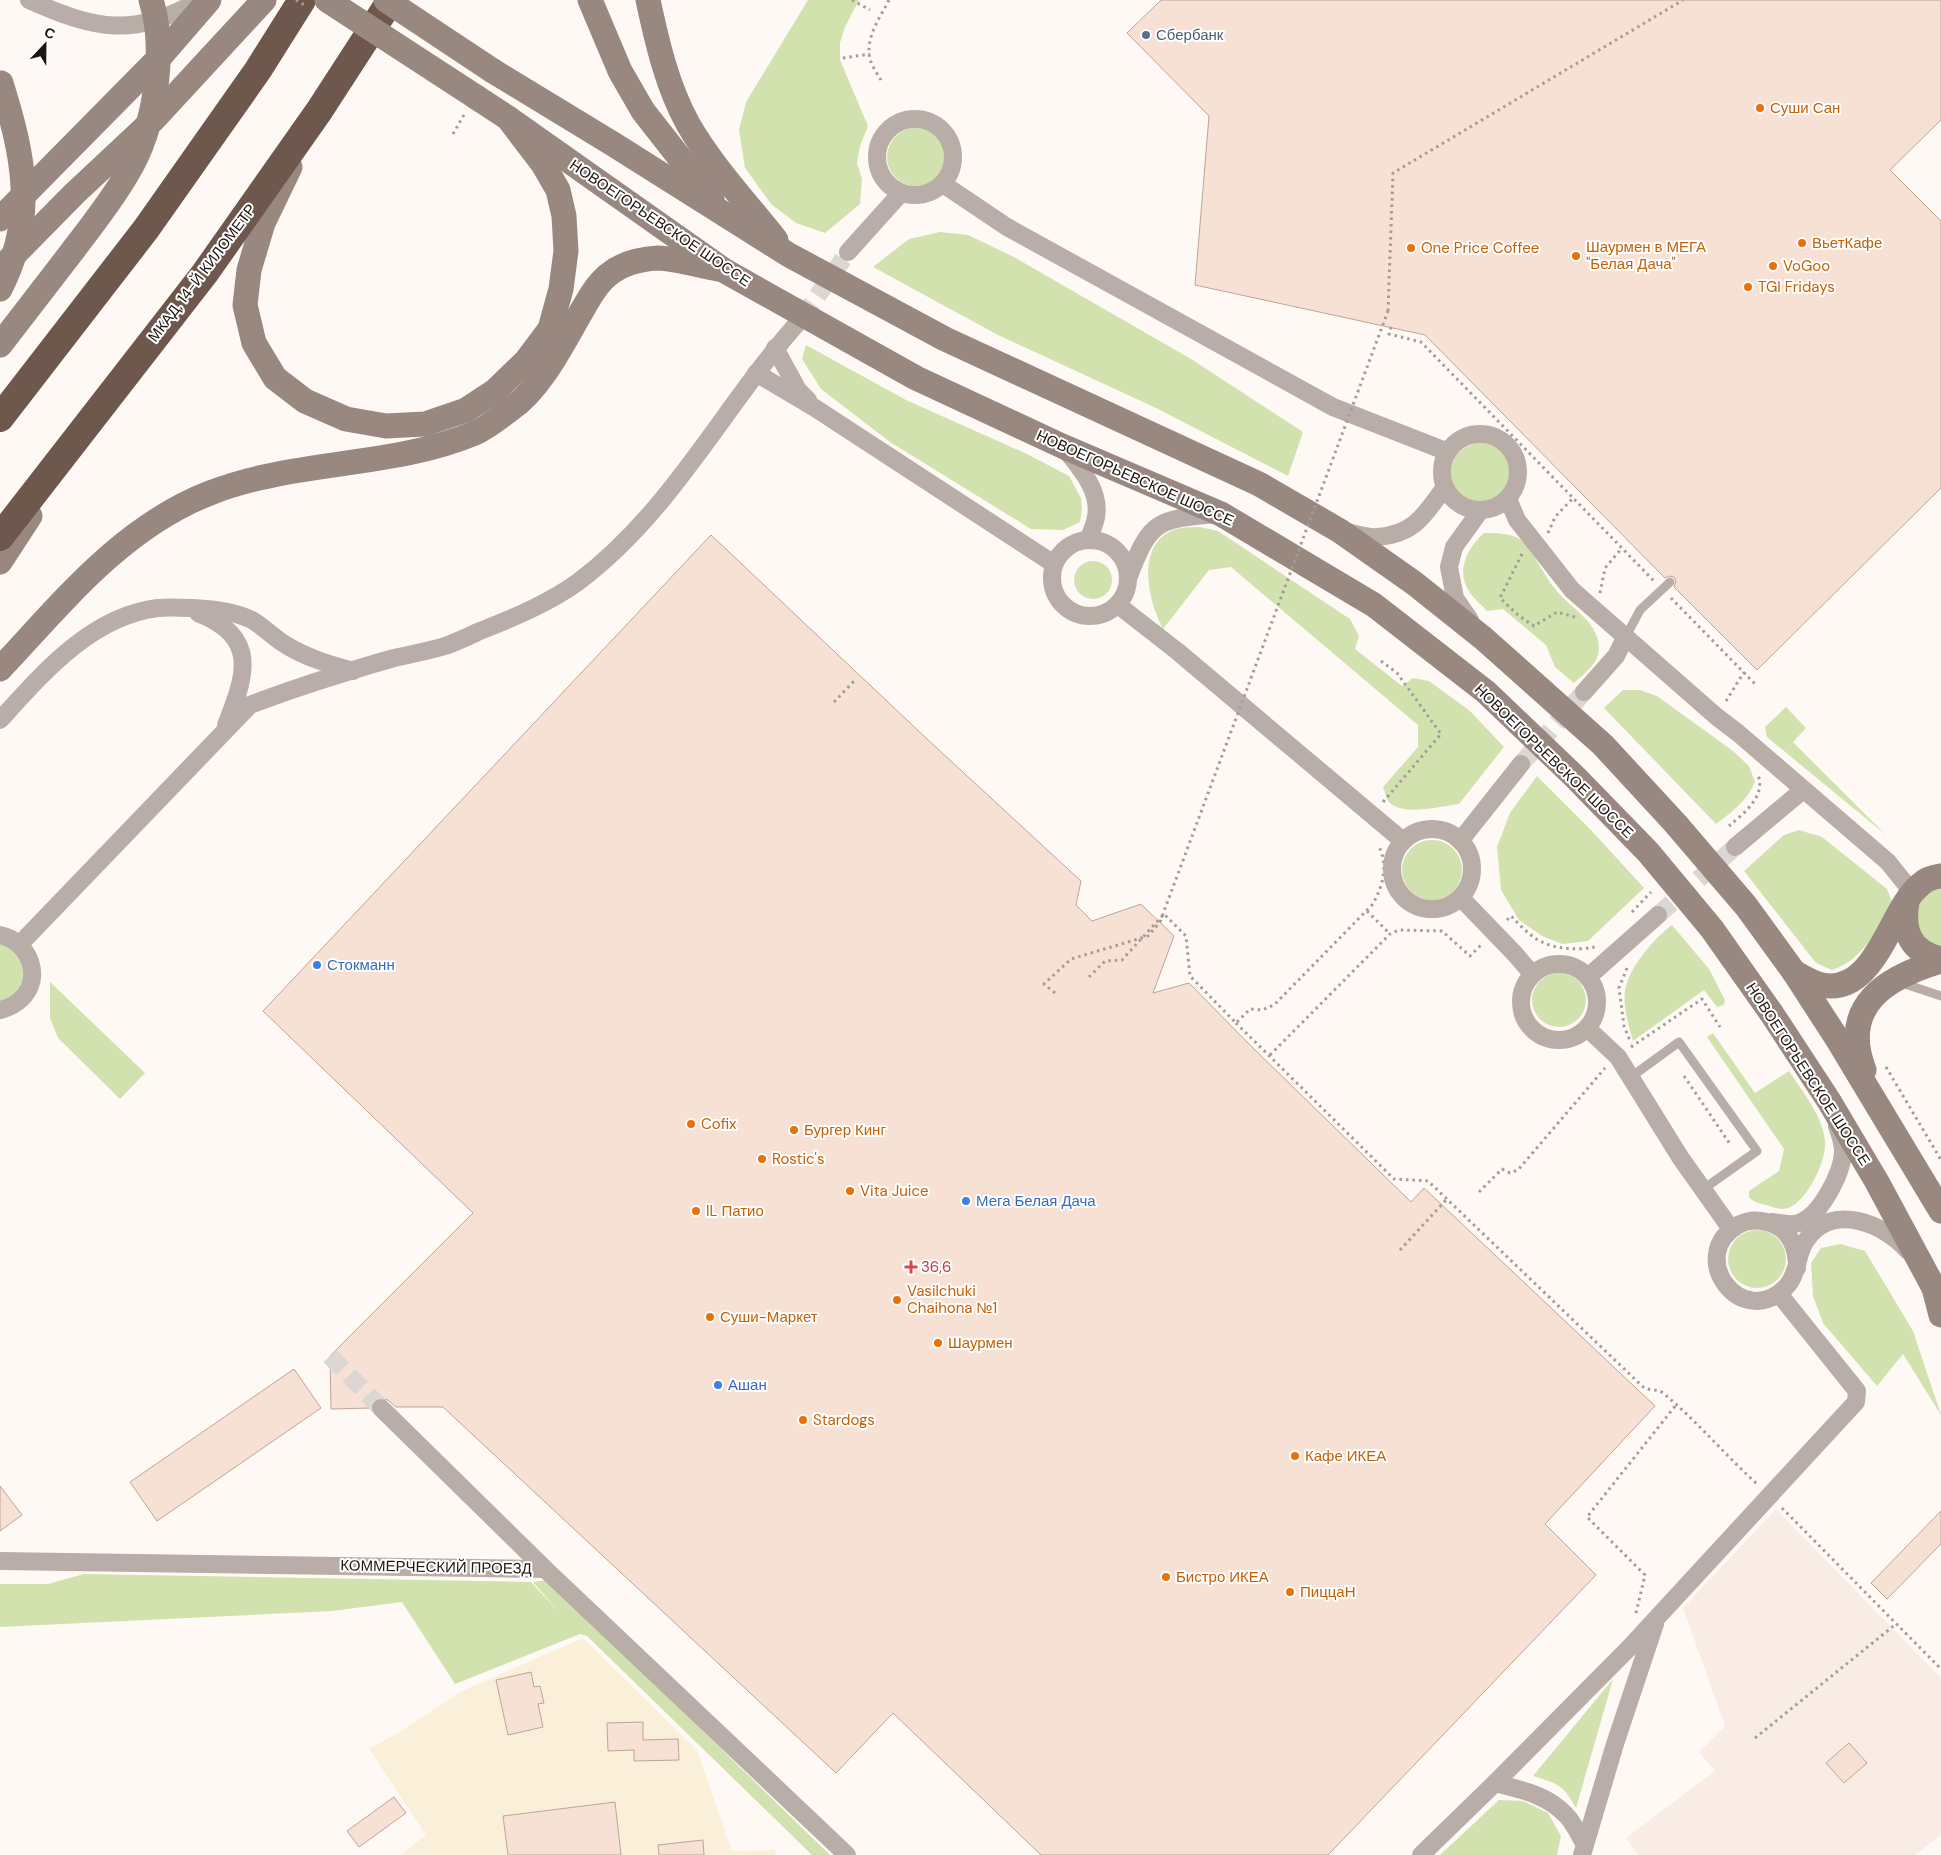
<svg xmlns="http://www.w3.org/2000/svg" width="1941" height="1855" font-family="'DM Sans',sans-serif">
<rect width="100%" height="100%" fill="#fff9f6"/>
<path fill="#f9ece4" d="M1776,1509L1941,1678V1835L1915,1855H1638L1626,1838L1715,1771L1699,1752L1725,1726L1683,1608Z"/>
<path fill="#faf0da" d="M583,1638L697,1750L732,1851L775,1850L776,1855H401L426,1835L369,1749L398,1733L462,1691Z"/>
<g fill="#d1e2af">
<path d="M808,0H859L845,27L840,43V60L868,126L860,146L857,163L862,179L860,204L825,233L796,223L771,204L745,168L739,130L746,102Z"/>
<circle cx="916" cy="157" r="29"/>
<path d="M940,232L968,235L1014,257L1191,359L1303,432L1288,476L1156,408L998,335L873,267L909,239Z"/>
<path d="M806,345L906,400L1027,454L1069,476L1081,498L1082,510L1080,522L1063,530L1031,529L890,442L821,389L802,359Z"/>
<circle cx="1481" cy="473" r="30"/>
<path d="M1200,527L1218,531L1350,619L1359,636L1355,649L1402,686L1413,678L1429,681L1470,711L1504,747L1459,804C1441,806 1403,817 1389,802C1386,799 1385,792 1383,787L1418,747V725L1231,567L1209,570L1163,629C1147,599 1134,539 1180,528C1186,527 1194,527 1200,527Z"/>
<path d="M1484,533C1495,533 1512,533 1521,540C1534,552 1544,576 1556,590C1571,609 1600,622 1599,650C1598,664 1583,675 1574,683L1555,667L1546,645L1503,609L1487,611C1482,605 1475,600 1470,593C1455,572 1467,548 1484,533Z"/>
<circle cx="1093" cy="580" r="19"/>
<path d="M1623,690H1640L1657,696L1733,751L1749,766L1755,782C1747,801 1732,812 1716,824L1604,708Z"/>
<path d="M1786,707L1806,728L1793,742L1886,835L1767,737L1765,727Z"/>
<path d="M1537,776L1591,830L1644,888L1588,941L1562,944L1542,936L1519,920L1501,890L1497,847L1510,813Z"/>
<path d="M1799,830L1822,837L1887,889L1892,902C1879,929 1861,961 1832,970L1816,963L1744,871L1784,835Z"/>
<circle cx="1432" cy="870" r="30"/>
<path d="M1941,887V950L1918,935L1914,911L1928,892Z"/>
<path d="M1672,925L1709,969L1725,1000L1724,1005L1717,1007L1704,990L1633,1041C1622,1002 1618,987 1644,953C1653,942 1660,934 1672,925Z"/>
<path d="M0,943C6,944 9,947 13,951C16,954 20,957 22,960C31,978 16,997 0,1001Z"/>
<circle cx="1559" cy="1000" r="27"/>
<path d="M50,982L145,1073L120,1099L58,1038L50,1018Z"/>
<path d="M1713,1033L1755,1093L1789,1071C1802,1091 1827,1121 1825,1147C1824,1165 1806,1202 1788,1208C1780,1211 1774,1207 1766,1205C1758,1203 1755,1203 1749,1197V1191L1779,1171L1784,1149L1707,1037Z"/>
<circle cx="1757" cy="1259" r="29"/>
<path d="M1840,1244L1865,1251L1913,1331L1941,1415L1903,1354L1877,1386L1823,1323L1813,1296L1811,1263L1821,1248Z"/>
<path d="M84,1574L531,1582L560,1613L533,1582L548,1580L830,1855H812L587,1636L580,1634L455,1684L402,1602L332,1611L0,1627V1584H48Z"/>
<path d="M1613,1679L1576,1808C1563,1784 1558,1784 1533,1776Z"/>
<path d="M1499,1800L1523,1801L1548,1813L1561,1836L1557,1855H1440Z"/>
</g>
<g fill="#f7e1d4" stroke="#bda597">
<path d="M1161,0H1941V120L1890,170L1941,221V488L1757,670L1674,587L1676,581L1674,577L1669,576L1665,578L1425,335L1195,285L1209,116L1127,33Z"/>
<path d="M711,535L926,738L1081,881L1076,905L1092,921L1141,904L1174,936L1153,993L1189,983L1252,1047L1411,1202L1424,1188L1655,1406L1545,1524L1596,1575L1328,1855H1041L893,1713L836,1773L443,1407H396L388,1400L379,1398L373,1401L371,1408L331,1409L330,1356L473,1213L263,1011Z"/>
<path d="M294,1369L321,1408L157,1521L130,1482Z"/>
<path d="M0,1486L22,1515L0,1531Z"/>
<path d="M1941,1511V1544L1887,1599L1871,1583Z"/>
<path d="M531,1672L534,1687L540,1686L544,1703L538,1704L543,1727L508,1735L496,1680Z"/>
<path d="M643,1722V1740L678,1739L679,1760L634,1761V1750L608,1751L607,1723Z"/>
<path d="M1849,1743L1867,1763L1844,1783L1826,1763Z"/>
<path d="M394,1797L406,1813L359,1847L347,1831Z"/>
<path d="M615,1802L621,1855H508L503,1816Z"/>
<path d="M703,1840L704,1855H659L658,1845Z"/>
</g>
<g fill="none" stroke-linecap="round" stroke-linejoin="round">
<g stroke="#ddd7d4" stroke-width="18" stroke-dasharray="18 9" stroke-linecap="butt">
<path d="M802,318L848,252"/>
<path d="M1521,764L1584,692"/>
<path d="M1658,915L1735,847"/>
<path d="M330,1356L381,1408"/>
</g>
<g stroke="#a39c99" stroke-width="3" stroke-dasharray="2.5 4" stroke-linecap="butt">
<path d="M852,0L870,10"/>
<path d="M843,58L870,54"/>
<path d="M881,80C877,74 872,66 870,59C865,37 880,18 889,0"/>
<path d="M453,134L465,113"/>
<path d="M1388,311L1393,173L1683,0"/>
<path d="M1391,327L1389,334L1421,342L1654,581"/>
<path d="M1548,533L1555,517L1573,498"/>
<path d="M1522,554L1500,598L1518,615L1534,626L1557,612L1575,617"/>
<path d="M1600,593L1605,568L1622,548"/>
<path d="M1671,598L1756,685"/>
<path d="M1381,661L1397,673L1441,734L1383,802"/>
<path d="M1726,701L1744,672"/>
<path d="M834,702L856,679"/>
<path d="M1729,826C1743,814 1766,797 1758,775"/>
<path d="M1367,911L1390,934"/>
<path d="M1632,912L1651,892"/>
<path d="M1507,920L1511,916C1517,922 1524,930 1531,935C1547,949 1575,951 1595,947"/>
<path d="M1627,968L1619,988L1624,1026L1631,1043"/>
<path d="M1089,977L1105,961L1122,960L1164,914L1186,936L1190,976L1236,1023L1250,1009L1262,1010L1274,1005L1372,905C1383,887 1389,864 1378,845"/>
<path d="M1055,993L1044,984L1071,959L1148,936L1160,922"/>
<path d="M1236,1023L1394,1179L1428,1181L1642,1386C1649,1392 1657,1388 1663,1393C1697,1421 1725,1455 1757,1484"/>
<path d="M1631,1047L1702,999L1720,1027"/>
<path d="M1270,1055L1390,934L1399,930L1442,931L1470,956L1483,943"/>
<path d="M1886,1067L1941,1160"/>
<path d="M1684,1076L1730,1144"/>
<path d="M1479,1192L1502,1169L1510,1173L1518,1170L1605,1068"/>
<path d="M1400,1250L1446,1200"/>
<path d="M1782,1508L1941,1669"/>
<path d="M1636,1613L1645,1575L1587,1517L1676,1405"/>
<path d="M1755,1738L1896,1624"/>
</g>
<g stroke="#b9ada8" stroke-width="9">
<path d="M1625,638L1640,610L1670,582"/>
<path d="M1899,982L1941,996"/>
<path d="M1631,1077L1679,1042L1757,1151L1702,1190"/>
</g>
<g stroke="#b9ada8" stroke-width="18">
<path d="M29,0C96,30 134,38 200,0"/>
<circle cx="915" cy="157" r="38"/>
<path d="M943,184L1007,227L1333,407L1448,452"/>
<path d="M848,252L901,193"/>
<path d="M775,348L798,390L808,400"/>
<path d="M756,373L815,408L1054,564"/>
<circle cx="1480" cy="472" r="38"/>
<path d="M1064,448C1079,467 1101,490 1096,517C1095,524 1091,532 1089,539"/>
<path d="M1508,499L1517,520L1572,590L1717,717L1738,733L1888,862L1912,892"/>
<path d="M1347,532C1356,534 1368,538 1378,537C1415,534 1425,514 1445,487"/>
<circle cx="1090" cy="578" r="38"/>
<path d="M1129,576C1150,520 1158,519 1217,514"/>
<path d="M1118,605L1177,651L1403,841"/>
<path d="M198,613C259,637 246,675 226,725"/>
<path d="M1470,620L1455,598L1449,567L1454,547L1480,511"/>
<path d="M1584,692L1616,656L1625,638"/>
<path d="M0,720C43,673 91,616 158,608C170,607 181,608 193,608C212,609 234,611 252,620C264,627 274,638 286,645C307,658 329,664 353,671"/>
<circle cx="1432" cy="869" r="40"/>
<path d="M1460,841L1521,764"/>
<path d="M1735,847L1803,790"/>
<path d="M1461,898L1515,954L1532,974"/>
<path d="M0,935C29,941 44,978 21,999C15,1005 8,1008 0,1010"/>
<path d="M20,944L250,705C297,687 345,672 394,658C411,654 429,651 445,646C457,642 469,636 480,631C513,618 549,603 578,582C672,512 725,403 802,318"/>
<circle cx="1559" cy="1002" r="38"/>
<path d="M1588,977L1658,915"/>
<path d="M1587,1028L1618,1057L1680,1157L1731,1229"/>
<path d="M1772,1222C1781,1223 1790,1226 1799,1223C1820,1216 1842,1174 1843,1152C1843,1143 1840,1134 1837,1126"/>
<path d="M1797,1268C1797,1251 1793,1235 1777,1226C1765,1220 1751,1218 1738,1225C1685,1256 1742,1332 1786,1287C1799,1274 1796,1253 1807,1239C1833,1202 1885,1224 1908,1251"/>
<path d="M381,1408L545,1569"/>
<path d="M0,1561L545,1569L847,1855"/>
<path d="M1495,1783C1521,1790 1546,1794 1566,1815C1574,1823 1579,1835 1585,1845"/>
<path d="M1421,1855L1495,1783L1629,1648L1856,1402L1857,1391L1779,1294"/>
<path d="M1582,1855L1615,1744L1655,1624"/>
</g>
<g stroke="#998880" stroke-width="25">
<path d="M590,0L620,71L643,111L712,199"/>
<path d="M648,0C657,42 667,86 688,124C712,166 746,202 776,240"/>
<path d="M493,71L613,144L789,255L945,339L1259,484L1340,531L1414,583L1483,638L1603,745L1675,823L1746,906L1794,972L1838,1040L1941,1211"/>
<path d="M508,118L725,271L916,378L1062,446L1221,514L1374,605L1486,692L1575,777L1648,852L1712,929L1772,1014L1829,1101L1877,1182L1934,1288L1941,1315"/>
<path d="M290,167L263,223L249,270L245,305L254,343L275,378L305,401L346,419L386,426L425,424L466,410L495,391L526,361L550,329L561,289L566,251L564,216L558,190L543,164L508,118L476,97"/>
<path d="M0,219L158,59L209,0"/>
<path d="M7,262L74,194L153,120L264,0"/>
<path d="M0,345L74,249"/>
<path d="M0,562L30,516"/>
<path d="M0,669C62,603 122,527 210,493C293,460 392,468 475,433C487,428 500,417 511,409C541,388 562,345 580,314C588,300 596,285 608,275C621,264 641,259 658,258C673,258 701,266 718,269"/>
<path d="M1907,902C1902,931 1910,952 1941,959"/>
<path d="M1794,972C1803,977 1812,983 1822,985C1876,996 1890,909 1920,885C1926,879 1933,877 1941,876"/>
<path d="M1864,1070C1839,1005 1887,977 1941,961"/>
</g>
<g stroke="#6e574d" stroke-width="28">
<path d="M0,418L146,229L258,70L302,0"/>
<path d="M0,537L205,273L319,111L391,0"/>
</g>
<g stroke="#a39c99" stroke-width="3" stroke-dasharray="2.5 4" stroke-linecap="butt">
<path d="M296,0L306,6"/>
<path d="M1160,922L1388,311"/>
</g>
<g stroke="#998880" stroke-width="25">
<path d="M327,0L476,97"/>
<path d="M386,0L493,71"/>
<path d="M74,249C93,224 112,200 127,174C155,129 167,51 151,0"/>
<path d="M0,289C37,217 24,157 1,83"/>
</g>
</g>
<circle fill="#5c6f8a" stroke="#fff" stroke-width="2" cx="1146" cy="35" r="5"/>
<g fill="#e8710a" stroke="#fff" stroke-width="2">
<circle cx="1760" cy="108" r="5"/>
<circle cx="1802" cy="243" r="5"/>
<circle cx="1411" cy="248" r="5"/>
<circle cx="1576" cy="256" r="5"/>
<circle cx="1773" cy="266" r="5"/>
<circle cx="1748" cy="287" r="5"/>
<circle cx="691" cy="1124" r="5"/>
<circle cx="794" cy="1130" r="5"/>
<circle cx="762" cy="1159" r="5"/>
<circle cx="850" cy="1191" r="5"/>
<circle cx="696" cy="1211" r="5"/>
<circle cx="897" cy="1300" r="5"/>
<circle cx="710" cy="1317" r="5"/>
<circle cx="938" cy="1343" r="5"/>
<circle cx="803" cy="1420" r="5"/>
<circle cx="1295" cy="1456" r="5"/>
<circle cx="1166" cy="1577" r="5"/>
<circle cx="1290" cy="1592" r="5"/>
</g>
<g fill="#3f7fe0" stroke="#fff" stroke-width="2">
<circle cx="317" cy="965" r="5"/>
<circle cx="966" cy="1201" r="5"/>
<circle cx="718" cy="1385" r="5"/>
</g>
<path fill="#e0444e" stroke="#fff" stroke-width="2" d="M908.5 1259.5h5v5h5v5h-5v5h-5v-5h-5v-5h5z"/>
<g text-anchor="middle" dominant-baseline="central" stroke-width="4" stroke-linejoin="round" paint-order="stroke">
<g font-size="15" fill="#4e5e75" stroke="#fff" text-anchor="start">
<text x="1156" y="35">Сбербанк</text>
</g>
<g font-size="15" fill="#c56008" stroke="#fff" text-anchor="start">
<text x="1770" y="108">Суши Сан</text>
<text x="1812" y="243">ВьетКафе</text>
<text x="1586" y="247">Шаурмен в МЕГА<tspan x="1586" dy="17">"Белая Дача"</tspan></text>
<text x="1421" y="248">One Price Coffee</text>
<text x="1783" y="266">VoGoo</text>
<text x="1758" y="287">TGI Fridays</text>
<text x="701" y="1124">Cofix</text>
<text x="804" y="1130">Бургер Кинг</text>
<text x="772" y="1159">Rostic's</text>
<text x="860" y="1191">Vita Juice</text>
<text x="706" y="1211">IL Патио</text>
<text x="907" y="1291">Vasilchuki<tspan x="907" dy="17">Chaihona №1</tspan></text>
<text x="720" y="1317">Суши-Маркет</text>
<text x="948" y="1343">Шаурмен</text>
<text x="813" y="1420">Stardogs</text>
<text x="1305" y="1456">Кафе ИКЕА</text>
<text x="1176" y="1577">Бистро ИКЕА</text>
<text x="1300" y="1592">ПиццаН</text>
</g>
<g font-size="15" fill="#1e1611" stroke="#fff">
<text transform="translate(660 223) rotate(34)">НОВОЕГОРЬЕВСКОЕ ШОССЕ</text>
<text transform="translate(202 273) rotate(-53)">МКАД, 14-Й КИЛОМЕТР</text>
<text transform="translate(1135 478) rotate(24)">НОВОЕГОРЬЕВСКОЕ ШОССЕ</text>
<text transform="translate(1554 761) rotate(44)">НОВОЕГОРЬЕВСКОЕ ШОССЕ</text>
<text transform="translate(1808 1074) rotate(57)">НОВОЕГОРЬЕВСКОЕ ШОССЕ</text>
<text transform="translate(436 1567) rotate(1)">КОММЕРЧЕСКИЙ ПРОЕЗД</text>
</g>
<g font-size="15" fill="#366cbe" stroke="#fff" text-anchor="start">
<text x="327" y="965">Стокманн</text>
<text x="976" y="1201">Мега Белая Дача</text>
<text x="728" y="1385">Ашан</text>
</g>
<g font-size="15" fill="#be3a42" stroke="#fff" text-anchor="start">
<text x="921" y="1267">36,6</text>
</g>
</g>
<g transform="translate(45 45) rotate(22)" stroke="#ffffff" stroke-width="4" paint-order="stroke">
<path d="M0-4L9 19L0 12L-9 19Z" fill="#1e1611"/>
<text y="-8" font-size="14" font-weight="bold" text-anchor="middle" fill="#1e1611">С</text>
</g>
</svg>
